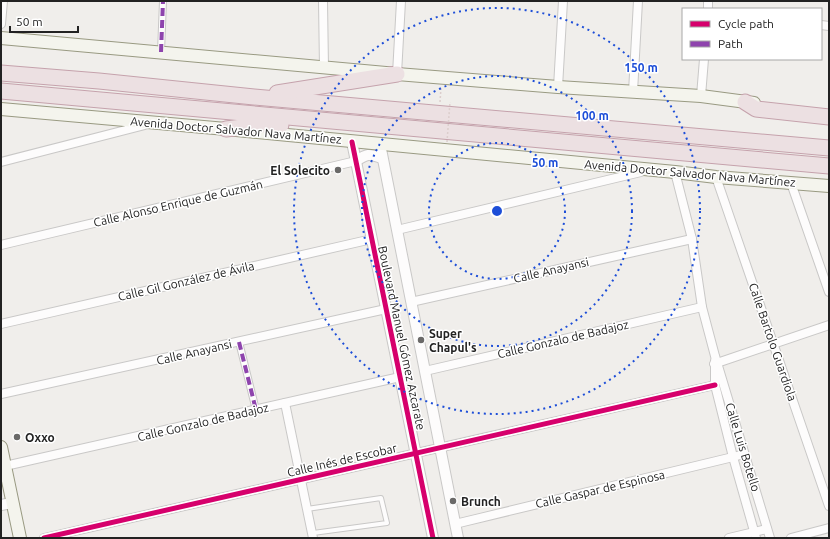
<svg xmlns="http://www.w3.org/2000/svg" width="830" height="539" font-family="Ubuntu,sans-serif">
<rect width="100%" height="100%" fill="#f0eeeb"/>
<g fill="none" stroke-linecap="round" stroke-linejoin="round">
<g stroke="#c9c8c7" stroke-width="6">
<path id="service" d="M307,509L381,498L387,523L313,533"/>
</g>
<g stroke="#c9c8c7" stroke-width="8">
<g id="pedestrian">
<path d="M161,52L163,1"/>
<path d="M239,342L256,410"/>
</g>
</g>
<g stroke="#c9c8c7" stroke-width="10">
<g id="minor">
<path d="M323,1L324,68"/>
<path d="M708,9V1"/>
<path d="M1,24L3,1"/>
<path d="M821,25L829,26"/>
<path d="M397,74L401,1"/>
<path d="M558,87L563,1"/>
<path d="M633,92L638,1"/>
<path d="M701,96L704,59"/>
<path d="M1,162L145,125"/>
<path d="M675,172L692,239L702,307L715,356L770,538"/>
<path d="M716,177L829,506"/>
<path d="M791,183L829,292"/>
<path d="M397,230L641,172"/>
<path d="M1,245L356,161"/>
<path d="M411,302L692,239"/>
<path d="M1,324L372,239"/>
<path d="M715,361V385L733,457L756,538"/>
<path d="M714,364L829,325"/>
<path d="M425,371L702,307"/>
<path d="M1,394L386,309"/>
<path d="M285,403L313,538"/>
<path d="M5,466L400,377"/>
<path d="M455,524L733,457L744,454"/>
<path d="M44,538L715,385"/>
<path d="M729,538L767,529"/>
<path d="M791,538L829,528"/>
</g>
</g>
<g stroke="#c9c8c7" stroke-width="12">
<g id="tertiary">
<path d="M352,142L433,538"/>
<path d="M380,144L458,538"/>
<path d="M356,161C368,153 369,154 382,158"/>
<path d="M1,505L12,503"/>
</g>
</g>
<g stroke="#999a82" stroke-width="14">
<g id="secondary">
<path d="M1,38L397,74L558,87L701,96L754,103"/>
<path d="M1,109L226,129L675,172L716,177L829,186"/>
<path d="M1,447L20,538"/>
</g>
</g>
<g stroke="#c5a2ac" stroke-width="17">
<g id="motorway">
<path d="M1,73L99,81L254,97L829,148"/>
<path d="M1,91L829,166"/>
<path d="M277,93L397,74"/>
<path d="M745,102L756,109L829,117"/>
<path d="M226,129L259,125H281"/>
</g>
</g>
<path stroke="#dccecd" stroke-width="1.5" stroke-dasharray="2 2" stroke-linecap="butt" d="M440,102L441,88"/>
<use href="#service" stroke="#fdfcfc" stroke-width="4"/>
<use href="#pedestrian" stroke="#fdfcfc" stroke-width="6"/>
<use href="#minor" stroke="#fdfcfc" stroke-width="8"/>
<use href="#tertiary" stroke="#fdfcfc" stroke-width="10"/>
<use href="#secondary" stroke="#f4f4ed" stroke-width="12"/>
<use href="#motorway" stroke="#ece0e2" stroke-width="15"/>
<path stroke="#dccecd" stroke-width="1.5" stroke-dasharray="2 2" stroke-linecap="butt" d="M447,142L450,102"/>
<g stroke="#8e44ad" stroke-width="4" stroke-dasharray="8 4" stroke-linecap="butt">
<path d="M161,52L163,1"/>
<path d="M239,342L256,410"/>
</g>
<g stroke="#fff" stroke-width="8">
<g id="cycleway">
<path d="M352,142L433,538"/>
<path d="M44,538L715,385"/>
</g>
</g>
<use href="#cycleway" stroke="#d6006c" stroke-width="5"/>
</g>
<g fill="none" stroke="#1d4ed8" stroke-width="2" stroke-dasharray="2 4">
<circle cx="497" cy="211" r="68"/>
<circle cx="497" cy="211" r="135"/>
<circle cx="497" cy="211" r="203"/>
</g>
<g fill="#6a6968" stroke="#fff" stroke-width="1.5">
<circle cx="338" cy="170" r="4"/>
<circle cx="421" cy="340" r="4"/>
<circle cx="17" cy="437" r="4"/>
<circle cx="453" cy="501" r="4"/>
</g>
<g text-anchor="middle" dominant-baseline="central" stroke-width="3" stroke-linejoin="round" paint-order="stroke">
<g font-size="12" fill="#222" stroke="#fff">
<text transform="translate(236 130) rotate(5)">Avenida Doctor Salvador Nava Martínez</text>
<text transform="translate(690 173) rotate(5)">Avenida Doctor Salvador Nava Martínez</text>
<text transform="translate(178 203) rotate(-13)">Calle Alonso Enrique de Guzmán</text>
<text transform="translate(551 270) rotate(-13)">Calle Anayansi</text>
<text transform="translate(186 281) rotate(-13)">Calle Gil González de Ávila</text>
<text transform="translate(402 338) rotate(78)">Boulevard Manuel Gómez Azcarate</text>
<text transform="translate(563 339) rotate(-13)">Calle Gonzalo de Badajoz</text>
<text transform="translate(773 342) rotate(71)">Calle Bartolo Guardiola</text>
<text transform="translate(194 352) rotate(-13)">Calle Anayansi</text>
<text transform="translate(203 422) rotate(-13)">Calle Gonzalo de Badajoz</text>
<text transform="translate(743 447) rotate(73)">Calle Luis Botello</text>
<text transform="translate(342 460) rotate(-13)">Calle Inés de Escobar</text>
<text transform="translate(600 489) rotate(-13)">Calle Gaspar de Espinosa</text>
</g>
<g font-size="12" font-weight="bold" fill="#222" stroke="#fff" text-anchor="start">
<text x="330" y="170" text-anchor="end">El Solecito</text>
<text x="429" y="333">Super<tspan x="429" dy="14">Chapul's</tspan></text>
<text x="25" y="437">Oxxo</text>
<text x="461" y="501">Brunch</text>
</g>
</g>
<circle cx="497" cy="211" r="6" fill="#1d4ed8" stroke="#fff" stroke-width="2"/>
<g font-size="12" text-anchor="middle" font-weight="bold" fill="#1d4ed8" stroke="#fff" stroke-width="3" stroke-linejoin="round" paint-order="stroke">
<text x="641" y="72">150 m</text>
<text x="592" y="120">100 m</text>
<text x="545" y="167">50 m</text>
</g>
<rect width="830" height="539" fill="none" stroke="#222222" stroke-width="4"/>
<rect x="682" y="8" width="140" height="52" fill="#ffffff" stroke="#a7a7a7"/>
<rect x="690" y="21" width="20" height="6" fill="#d6006c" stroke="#a7a7a7"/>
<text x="718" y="28" font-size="12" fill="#222222">Cycle path</text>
<rect x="690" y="41" width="20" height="6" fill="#8e44ad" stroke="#a7a7a7"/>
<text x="718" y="48" font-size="12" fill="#222222">Path</text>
<path d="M10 26v6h68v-6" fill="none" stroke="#222222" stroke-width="2"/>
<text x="16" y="26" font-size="12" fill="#222222" stroke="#ffffff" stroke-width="3" paint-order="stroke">50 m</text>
</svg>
